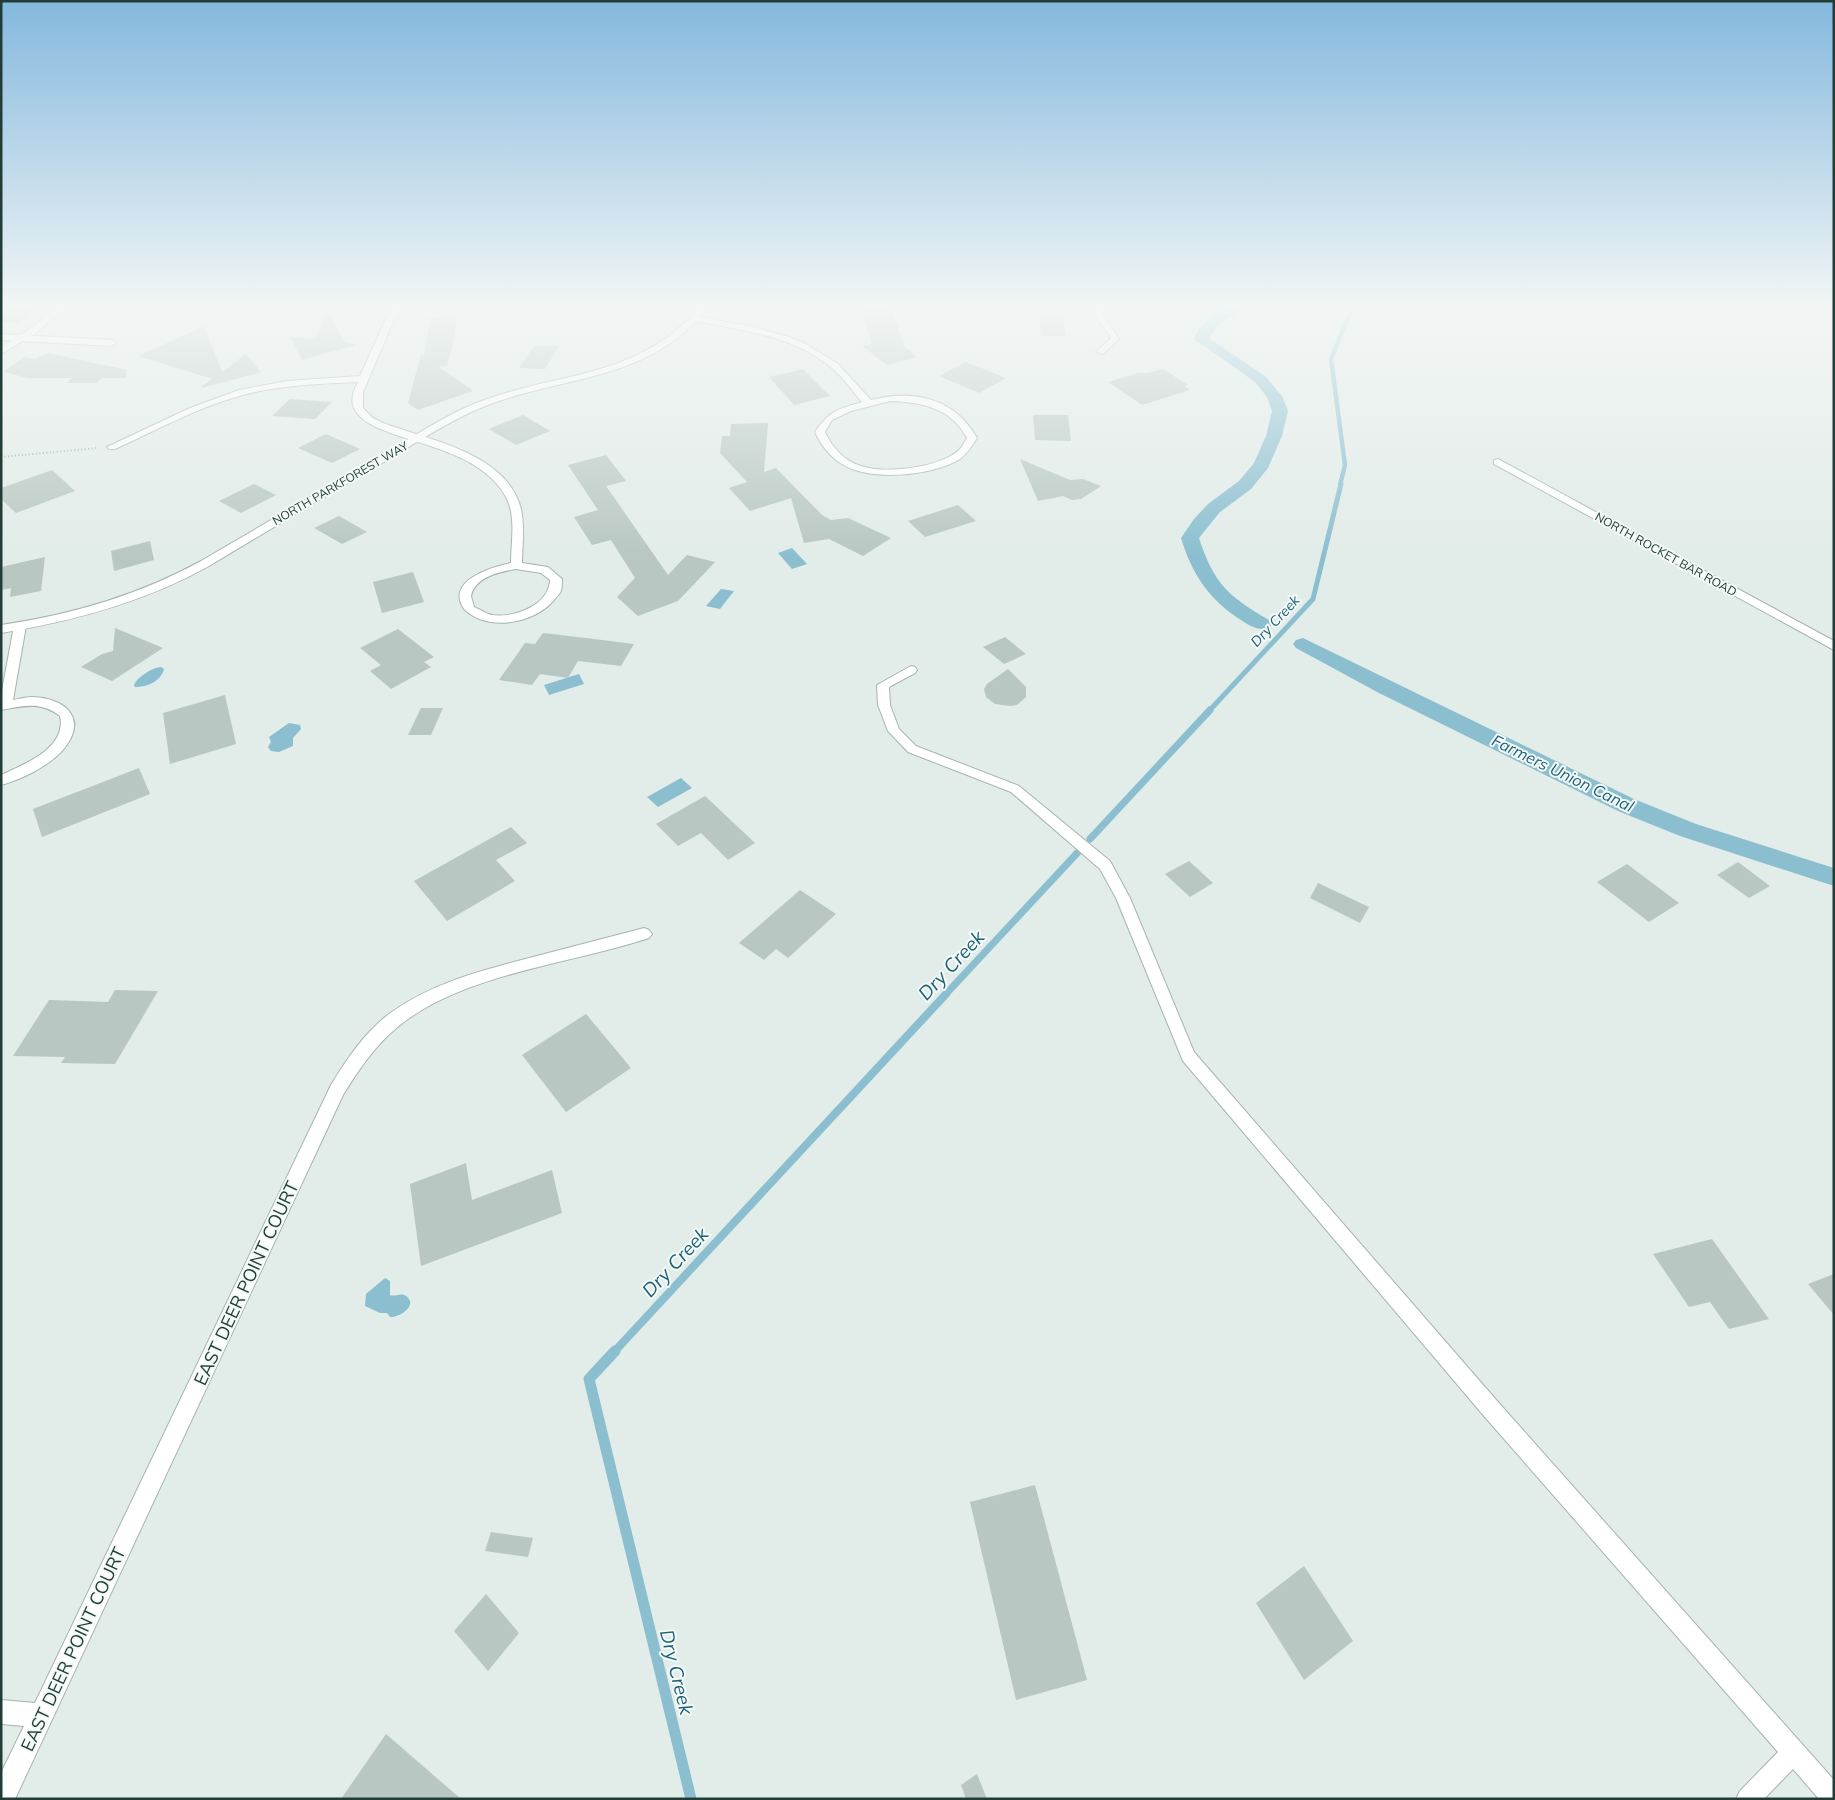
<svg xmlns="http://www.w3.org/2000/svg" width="1835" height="1800" font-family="Mulish,sans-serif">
<rect width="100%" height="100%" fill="#e2ece9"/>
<g fill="#8bbfd0">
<path d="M792,548L807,564L792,569L778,553Z"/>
<path d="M721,589L734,591L720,609L706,606Z"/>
<path d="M161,667L164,669C161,681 148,687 135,687L134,685C136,678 153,667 161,667Z"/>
<path d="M579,674L584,684L549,695L544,685Z"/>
<path d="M289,723L300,725L301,729L293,738V746L279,752L271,751L268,747L271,742L269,737Z"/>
<path d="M681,778L692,788L658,807L647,797Z"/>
<path d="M385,1278L390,1281V1295C396,1297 401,1292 406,1296C419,1305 399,1318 390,1317L387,1313H380L365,1306L366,1294Z"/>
</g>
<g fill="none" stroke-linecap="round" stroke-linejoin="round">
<path stroke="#8bbfd0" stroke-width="4.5" d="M1340,485L1345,465L1331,359L1354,304"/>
<path stroke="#8bbfd0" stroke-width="5" d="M1209,711L1313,599L1341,484"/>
<g stroke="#8bbfd0" stroke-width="7">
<path d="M1090,839L1210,710"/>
<path d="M945,995L1080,850"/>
</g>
<path stroke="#8bbfd0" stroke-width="8" d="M614,1352L946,994"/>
<path stroke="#8bbfd0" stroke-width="11" d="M615,1351L589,1379L691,1799"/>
<g fill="#8bbfd0" fill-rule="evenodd">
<path d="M1235,304H1253L1218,325L1209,338L1265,376L1282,396L1288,411L1282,436L1268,468L1251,489L1220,512L1199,538C1214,584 1228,596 1269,620L1272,624L1269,628C1258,631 1250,626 1241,620C1209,600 1192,574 1181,538L1194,519L1208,504L1239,481L1254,463L1266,436L1272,411L1267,397L1255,382L1194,339C1201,320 1218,313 1235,304Z"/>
<path d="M1303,638L1634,799L1696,824L1834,868V886L1680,836L1618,811L1379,693L1296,648L1293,644L1296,640Z"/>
</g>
</g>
<g fill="#b8c7c2">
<path d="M12,304H39L19,323L1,322V314Z"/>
<path d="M860,304H890L904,346L918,357L887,365L862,346L872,344Z"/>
<path d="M326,309L345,342L356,345L302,360L290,337L315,339Z"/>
<path d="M1039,312L1063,313L1066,336H1041Z"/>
<path d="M457,316L454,340L447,366H438L473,391L418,410L408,403L421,354L424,356L430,318Z"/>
<path d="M204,326L222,372L246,354L261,372L225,382L226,383L223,382L202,388V386L212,379L138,356Z"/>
<path d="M534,346H559L545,369L519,368Z"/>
<path d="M48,353L127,370L126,378H102L96,383H67L72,378H28L3,372L25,357L35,359Z"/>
<path d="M966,362L1006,378L979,393L939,376Z"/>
<path d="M803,369L830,396L794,405L769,377Z"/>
<path d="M1163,369L1188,385L1184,386L1190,390L1142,405L1108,382L1138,373H1147Z"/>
<path d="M290,399L332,402L315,419L272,416Z"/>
<path d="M523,415L550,431L516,445L489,429Z"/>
<path d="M1033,415H1068L1071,441L1035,440Z"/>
<path d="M768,423L764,472L776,468L822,515L831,520L848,518L891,538L863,556L829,539L804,543L791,498L750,511L729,488L747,482L720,453L722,436H730L731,424Z"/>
<path d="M326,434L360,449L332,463L298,448Z"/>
<path d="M606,455L626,481L606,486L668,575L687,555L715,562L678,601L638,616L617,597L635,578L611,540L592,545L574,517L598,510L568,465Z"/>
<path d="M1020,459L1070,480L1083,479L1101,486L1081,499L1072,500L1063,496L1038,501Z"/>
<path d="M52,470L75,491L16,513L1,499V488Z"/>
<path d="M254,484L276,495L241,513L219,501Z"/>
<path d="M958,505L976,521L925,537L908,521Z"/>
<path d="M339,516L367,532L342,544L314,528Z"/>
<path d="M150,541L154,560L114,571L111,551Z"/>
<path d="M45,557L41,591L10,597L11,588L1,590V567Z"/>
<path d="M413,572L424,602L382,613L373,582Z"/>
<path d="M115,628L163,648L112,681L81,667L102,654L113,651Z"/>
<path d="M398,629L434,657L424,662L431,667L391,689L370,671L381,665L360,648Z"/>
<path d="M543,633L586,638L634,644L621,666L578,661L568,678L540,674L532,685L499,680L525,643L535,644Z"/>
<path d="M1005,637L1026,654L1004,664L983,647Z"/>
<path d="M1008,669L1026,687V697L1017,705L1010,706L995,704L986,697L984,689L987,684Z"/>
<path d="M225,695L236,744L170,764L163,713Z"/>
<path d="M421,708H443L431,735H408Z"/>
<path d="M139,768L150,794L42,837L33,809Z"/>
<path d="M705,796L755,843L728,860L701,833L678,846L656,824Z"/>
<path d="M511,827L527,843L496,860L515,881L447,921L414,881Z"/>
<path d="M1189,861L1213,883L1190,897L1165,874Z"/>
<path d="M1738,862L1770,886L1749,898L1717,875Z"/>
<path d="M1627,864L1679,903L1649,922L1597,882Z"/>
<path d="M1318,883L1369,907L1360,923L1310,898Z"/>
<path d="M800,890L836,914L788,958L776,949L764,960L739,943Z"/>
<path d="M115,990L158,991L115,1064L61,1063L65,1057L13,1056L49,1000L108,1002Z"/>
<path d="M586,1014L631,1068L566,1112L522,1055Z"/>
<path d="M466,1163L472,1200L552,1170L562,1213L421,1266L410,1184Z"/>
<path d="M1712,1239L1769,1319L1729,1329L1710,1302L1689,1307L1653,1254Z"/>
<path d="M1834,1274V1315L1808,1284Z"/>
<path d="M1035,1485L1087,1680L1016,1700L970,1502Z"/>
<path d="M491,1532L533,1538L528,1557L485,1551Z"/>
<path d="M1304,1566L1353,1641L1304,1680L1256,1603Z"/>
<path d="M486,1594L519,1633L488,1671L454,1631Z"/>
<path d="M386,1734L461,1799H341Z"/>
<path d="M977,1774L987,1799H966L961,1785Z"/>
</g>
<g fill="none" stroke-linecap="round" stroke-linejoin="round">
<g stroke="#a5b4b0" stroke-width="2">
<path id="service" d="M911,666L915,667L917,670L915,673L889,687L890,705L899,729L916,746L1019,786L1110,861L1130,898L1194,1052L1498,1402L1834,1780V1799H1819L1793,1769L1764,1799H1736L1740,1791L1778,1752L1484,1416L1183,1061L1116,898L1100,869L1011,792L908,752L888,731L878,705L877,685Z"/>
</g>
<g stroke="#a5b4b0" stroke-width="2">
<g id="minor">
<path d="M399,304H407L393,322L363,392V408L373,418L383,423C429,440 507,453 521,509C525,527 522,546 522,563L548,567L562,579C562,582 562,587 561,591C560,594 556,597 554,600C534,624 487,632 464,609C445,581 491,567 511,563C511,543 516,518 507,499C477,438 369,444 354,408C350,399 354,390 358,382C320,384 280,385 243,395C198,407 157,430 115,449H109L107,447L190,408L239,390L287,381L360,376L385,321ZM516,569L541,573L550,580C549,605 515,618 492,615C486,614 480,609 474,607L471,596C475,577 499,572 516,569Z"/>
<path d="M1088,304H1096L1119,339L1103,354L1096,352L1111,338Z"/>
<path d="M692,316L750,326L789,337L806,344L838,364L871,400C913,389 955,398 977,438C972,446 968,453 960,459C933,476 869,482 842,464C830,457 821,445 815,432C829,411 838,409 862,402C852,391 844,378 832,368C792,334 741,331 692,320ZM890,401C922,402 951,408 967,438C963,445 960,451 952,455C931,468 884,474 861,466C844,461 832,447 825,432L832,420L851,411Z"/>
<path d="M1,334L112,340L116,343L112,346L1,340Z"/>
<path d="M1498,459L1834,641V650L1494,464V460Z"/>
<path d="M20,622L26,626L13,700C19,699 26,697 32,697C67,698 89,720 62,751C47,767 22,779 1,785V775C25,764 67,748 60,716C40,701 24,706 1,710V696L14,626Z"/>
<path d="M644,928L649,930L652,934L649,938C571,964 465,973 400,1025C376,1044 359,1069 343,1095L15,1799H1V1773L24,1726L1,1724V1700L35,1703L331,1085C347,1059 364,1033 389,1014C431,983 483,970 533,957C570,947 607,938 644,928Z"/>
</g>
</g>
<g stroke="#a5b4b0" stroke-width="2">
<g id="tertiary">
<path d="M60,304H69L36,333L1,354V347L30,329Z"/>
<path d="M703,304H711C648,388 552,373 467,414C436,429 408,448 379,465C322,498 266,532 209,566C145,602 74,621 1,633V625C71,615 139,595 201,561C258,528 315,494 372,461C401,444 430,425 460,410C547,369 634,386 703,304Z"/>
</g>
</g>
<path stroke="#83afa6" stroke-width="2" stroke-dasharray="1 2.5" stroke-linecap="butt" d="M1,457L98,448"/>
<use href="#service" fill="#fff" fill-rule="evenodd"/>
<use href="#minor" fill="#fff" fill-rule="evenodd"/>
<use href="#tertiary" fill="#fff" fill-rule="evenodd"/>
</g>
<linearGradient id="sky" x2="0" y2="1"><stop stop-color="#83b8de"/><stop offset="0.55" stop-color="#f2f6f5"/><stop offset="1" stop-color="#f2f6f5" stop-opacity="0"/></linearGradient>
<rect width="1835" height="556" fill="url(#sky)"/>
<g text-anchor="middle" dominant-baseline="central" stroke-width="4" stroke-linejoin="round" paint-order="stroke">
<g font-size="12" fill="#223d38" stroke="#f3f9f6">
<text transform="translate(340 483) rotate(-30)">NORTH PARKFOREST WAY</text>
<text transform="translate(1666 554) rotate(29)">NORTH ROCKET BAR ROAD</text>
</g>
<g font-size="14" font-style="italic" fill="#1e6078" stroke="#f3f9f6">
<text transform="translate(1275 621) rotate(-47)">Dry Creek</text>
</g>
<g font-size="16" font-style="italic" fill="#1e6078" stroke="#f3f9f6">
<text transform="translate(1563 773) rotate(26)">Farmers Union Canal</text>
</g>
<g font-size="18" fill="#223d38" stroke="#f3f9f6">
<text transform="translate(246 1283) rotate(-65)">EAST DEER POINT COURT</text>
<text transform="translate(73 1649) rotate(-65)">EAST DEER POINT COURT</text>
</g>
<g font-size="19" font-style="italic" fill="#1e6078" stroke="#f3f9f6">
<text transform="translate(951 965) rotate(-47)">Dry Creek</text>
<text transform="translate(675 1262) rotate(-47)">Dry Creek</text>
<text transform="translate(677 1672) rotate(76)">Dry Creek</text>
</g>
</g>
<rect width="1835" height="1800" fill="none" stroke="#223d38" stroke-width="5"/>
</svg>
